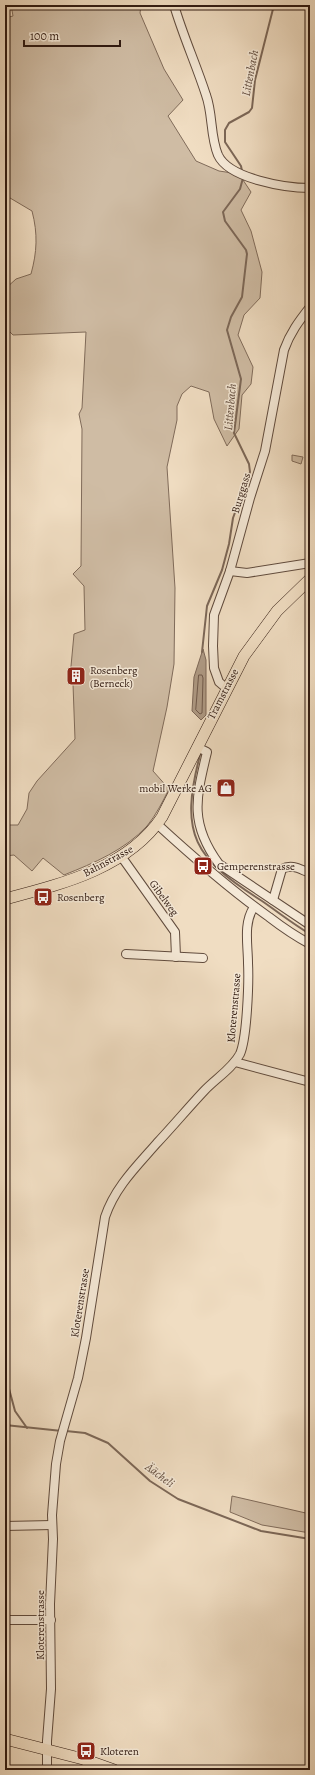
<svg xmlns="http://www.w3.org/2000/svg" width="315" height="1775" font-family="Alegreya,serif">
<rect width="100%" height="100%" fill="#f0ddc2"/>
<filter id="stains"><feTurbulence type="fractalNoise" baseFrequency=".005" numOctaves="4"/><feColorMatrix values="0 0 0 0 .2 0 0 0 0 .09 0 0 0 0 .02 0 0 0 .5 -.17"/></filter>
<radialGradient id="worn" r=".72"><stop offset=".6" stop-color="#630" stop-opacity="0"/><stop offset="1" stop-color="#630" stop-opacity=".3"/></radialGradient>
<g fill="#cfbca4" stroke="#806b5a">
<path d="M11,5H141L140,13L164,69L183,100L168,116L196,161L219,171L239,174L251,192L241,210L251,231L262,272L260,298L244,315L238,335L253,367L251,384L242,395L239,429L227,446L214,419L209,392L191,386L182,394L177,406V420L167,467L175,588L174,664L167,707L153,771L169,789C163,801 156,815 147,826C125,850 94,863 64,875L43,858L32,871L14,855L5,856V825H18L27,809L29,793L37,781L75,739L73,684L70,677L74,634L85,630L84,586L73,574L81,566L82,429L79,414L82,408L86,332L13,335L5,327V289L16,279L31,274C37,252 38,234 32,211L5,195L7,175L5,165V18L13,16Z"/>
<path d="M292,455L303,457L301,464L292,461Z"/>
<path d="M232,1496L310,1514V1533L262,1525L230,1512Z"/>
</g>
<path fill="#af9b86" stroke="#7c6757" d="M203,649L206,660V715L201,720L192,711L194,677Z"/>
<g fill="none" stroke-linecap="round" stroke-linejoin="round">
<path stroke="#705a4c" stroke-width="1" d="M199,675H202L203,678L202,713L200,714L196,710Z"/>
<g stroke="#7c6757" stroke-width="2">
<path d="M242,171L241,166L225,142V130L229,123L249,112L252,108L255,80L274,5"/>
<path d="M202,652L207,606L222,570L229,544L233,518L250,472L249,464L234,433L241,379L227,330L231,317L242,297L247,254L246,250L225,221L223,212L240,189L243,178"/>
<path d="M200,755C179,835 194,858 262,901C278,912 293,924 310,934"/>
<path d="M5,1374L15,1411L27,1428"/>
<path d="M5,1425L62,1431"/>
<path d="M66,1431L85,1433L108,1443L150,1481L178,1499L261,1531L310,1539"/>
</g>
<g stroke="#604b3d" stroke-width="10">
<g id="minor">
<path d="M174,5C183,36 196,64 206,95C213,114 210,136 218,155C229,179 286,188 310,188"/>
<path d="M230,571L247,573L310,563"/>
<path d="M5,682V753"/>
<path d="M226,688L219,682L214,668L213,646L214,615L230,571L250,498L265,451L284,350C290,333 299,321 310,307"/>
<path d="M197,747L207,752C196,798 189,823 219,864L310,925"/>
<path d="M157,824C193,857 229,889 269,917C282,927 295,936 310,944"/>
<path d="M121,856L175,932L176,957"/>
<path d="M273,900L282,869C292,863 301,870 310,873"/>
<path d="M126,954L203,958"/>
<path d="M235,1062L310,1082"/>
<path d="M5,1526L52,1525"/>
<path d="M5,1620H51"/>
<path d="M47,1770V1741L51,1689L50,1604L53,1539L52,1515L56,1464L60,1441L78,1378L86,1338L105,1217C115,1187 137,1166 157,1143C173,1126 188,1108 204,1091C215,1079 232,1069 240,1054C247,1038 249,982 248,963C248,945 243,923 254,907"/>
</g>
</g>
<g stroke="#301a11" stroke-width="12">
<g id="major">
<path d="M5,899C62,884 128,868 162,817L244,656L277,611L310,579"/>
<path d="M5,1739L83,1759L114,1770"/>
</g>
</g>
<use href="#minor" stroke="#f5e9d7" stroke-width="8"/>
<use href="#major" stroke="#f0ddc2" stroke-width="11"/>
</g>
<defs>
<g id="building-square" transform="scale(1)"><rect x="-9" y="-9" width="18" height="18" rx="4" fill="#8f2418" stroke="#f5e9d7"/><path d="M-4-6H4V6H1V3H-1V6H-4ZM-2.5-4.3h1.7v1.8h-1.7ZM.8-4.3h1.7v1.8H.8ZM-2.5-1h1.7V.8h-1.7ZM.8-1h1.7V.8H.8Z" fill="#fff"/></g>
<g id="shop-square" transform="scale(1)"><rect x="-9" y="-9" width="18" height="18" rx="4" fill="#8f2418" stroke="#f5e9d7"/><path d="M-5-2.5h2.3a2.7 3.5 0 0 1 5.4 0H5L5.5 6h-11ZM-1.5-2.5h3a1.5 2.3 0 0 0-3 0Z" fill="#fff"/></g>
<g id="bus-square" transform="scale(1)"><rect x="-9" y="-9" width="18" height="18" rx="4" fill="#8f2418" stroke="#f5e9d7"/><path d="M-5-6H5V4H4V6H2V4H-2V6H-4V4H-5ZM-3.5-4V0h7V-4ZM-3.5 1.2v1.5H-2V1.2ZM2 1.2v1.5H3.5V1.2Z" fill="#fff"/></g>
</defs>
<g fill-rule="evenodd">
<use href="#building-square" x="76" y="676"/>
<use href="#shop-square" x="226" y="788"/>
<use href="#bus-square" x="203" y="866"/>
<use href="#bus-square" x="43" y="897"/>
<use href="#bus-square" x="86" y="1751"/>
</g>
<g text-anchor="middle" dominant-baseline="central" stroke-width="3" stroke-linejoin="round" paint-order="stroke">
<g font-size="11" fill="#301a11" stroke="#f5e9d7">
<text transform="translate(241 493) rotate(-73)">Burggass</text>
<text transform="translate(223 694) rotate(-63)">Tramstrasse</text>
<text transform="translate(108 861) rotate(-28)">Bahnstrasse</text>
<text transform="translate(164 898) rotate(54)">Gibelweg</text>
<text transform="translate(234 1008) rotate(-85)">Kloterenstrasse</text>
<text transform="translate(80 1303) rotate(-81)">Kloterenstrasse</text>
<text transform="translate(40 1625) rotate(-90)">Kloterenstrasse</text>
</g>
<g font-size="11" fill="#301a11" stroke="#f5e9d7" text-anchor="start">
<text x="90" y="670">Rosenberg<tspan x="90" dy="13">(Berneck)</tspan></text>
<text x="212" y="788" text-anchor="end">mobil Werke AG</text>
<text x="217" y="866">Gemperenstrasse</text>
<text x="57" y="897">Rosenberg</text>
<text x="100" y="1751">Kloteren</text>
</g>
<g font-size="12" font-style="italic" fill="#634e40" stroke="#f5e9d7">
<text transform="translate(250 73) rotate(-79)">Littenbach</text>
<text transform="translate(230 407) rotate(-85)">Littenbach</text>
<text transform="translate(160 1475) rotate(37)">Äächeli</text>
</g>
</g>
<rect width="315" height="1775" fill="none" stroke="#f0ddc2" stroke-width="20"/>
<rect x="6" y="6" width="303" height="1763" fill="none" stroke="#301a11" stroke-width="2"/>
<rect x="10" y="10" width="295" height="1755" fill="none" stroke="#301a11"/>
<path d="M24 40v6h96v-6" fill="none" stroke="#301a11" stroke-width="2"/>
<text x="30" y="40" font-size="12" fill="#301a11" stroke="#f5e9d7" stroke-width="3" paint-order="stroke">100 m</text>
<rect width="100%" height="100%" filter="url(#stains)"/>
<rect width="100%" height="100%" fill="url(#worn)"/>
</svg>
